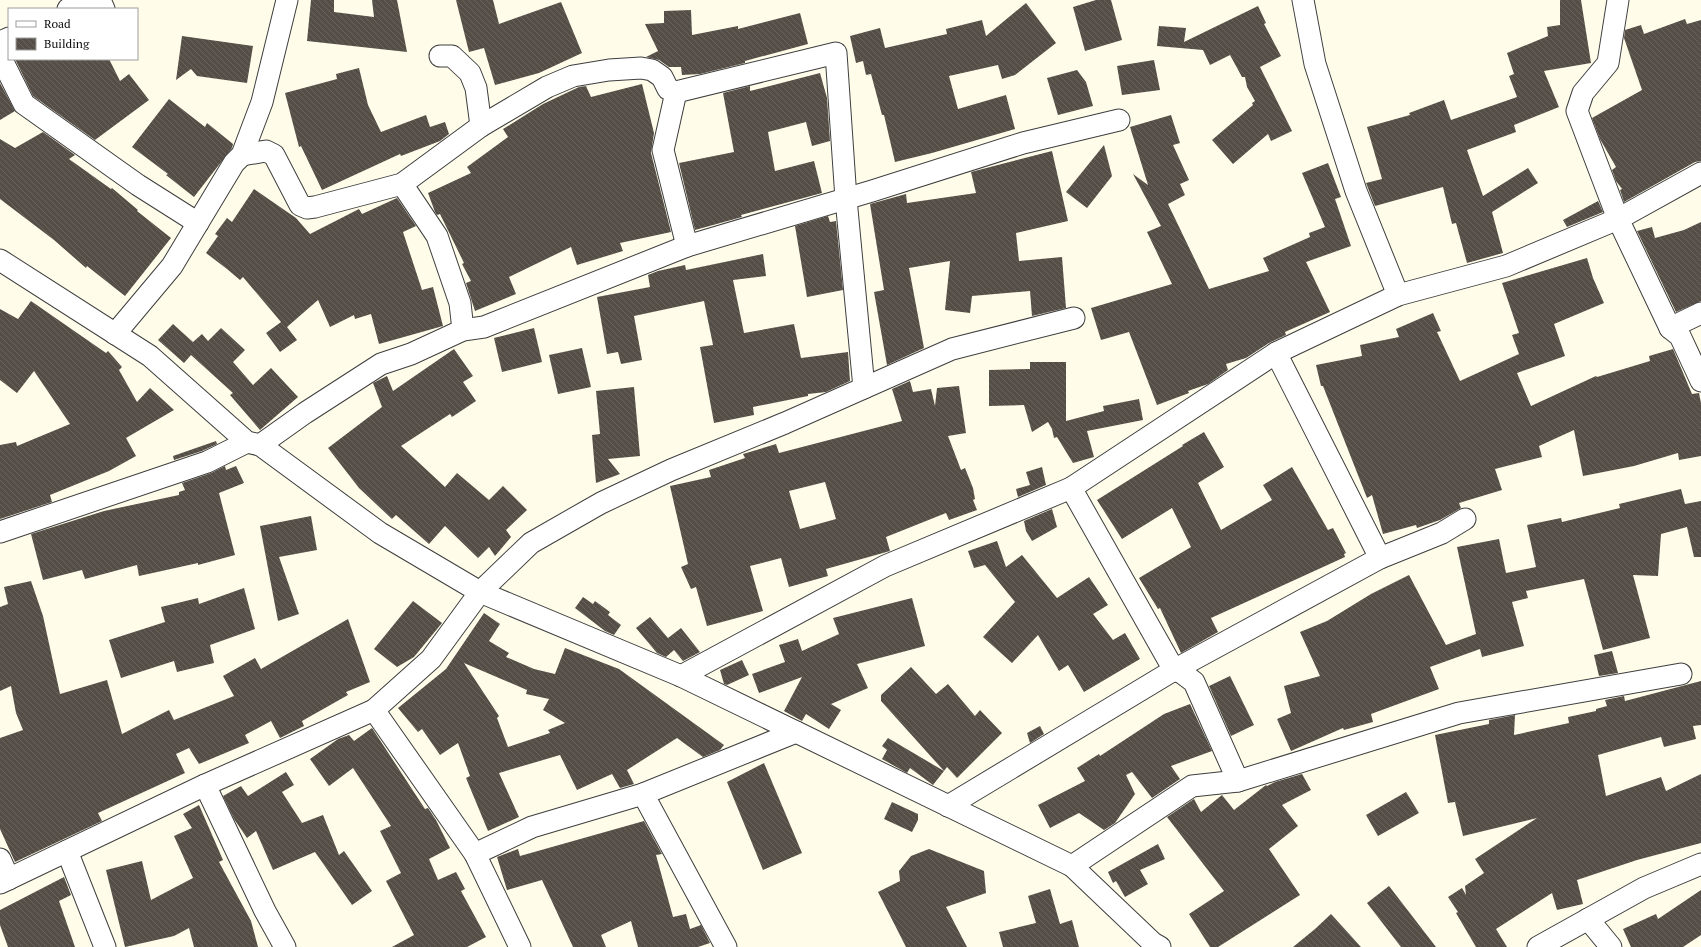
<svg xmlns="http://www.w3.org/2000/svg" width="1701" height="947" font-family="'PT Serif',serif">
<defs>
<pattern id="building-back-hatch" width="6" height="6" patternUnits="userSpaceOnUse"><rect width="6" height="6" fill="#554e47"/><path d="M-1 5l2 2M0 0l6 6M5-1l2 2" fill="none" stroke="#68635d"/></pattern>
</defs>
<rect width="100%" height="100%" fill="#fffdea"/>
<g fill="url(#building-back-hatch)" fill-rule="evenodd">
<path d="M311,0H334V12L374,17L372,0H397L407,52L307,41Z"/>
<path d="M456,0H493L499,24L561,2L582,53L539,73L495,85L484,48L469,52Z"/>
<path d="M1096,0H1111L1122,40L1085,51L1073,7Z"/>
<path d="M1560,0H1581L1591,63L1544,71L1559,107L1514,125L1516,132L1467,150L1483,196L1528,168L1538,183L1492,212L1503,253L1467,263L1456,223L1452,224L1443,187L1375,206L1366,183L1382,179L1367,127L1410,115L1409,113L1444,100L1451,120L1517,97L1509,76L1514,74L1507,53L1548,36L1547,27L1560,25Z"/>
<path d="M1026,3L1056,43L1015,75L1002,79L998,65L949,76L958,109L1006,95L1015,129L932,153L895,162L884,115H882L871,74L866,75L863,61L856,63L850,36L880,28L885,48L947,34L946,29L982,20L986,36Z"/>
<path d="M1258,6L1266,23L1264,24L1281,56L1260,67L1292,131L1271,141L1268,134L1233,164L1212,140L1253,105L1252,103L1255,101L1247,87L1245,77H1242L1230,55L1210,65L1203,50L1157,46L1159,26L1186,28L1184,42Z"/>
<path d="M691,10L692,35L738,26V29L800,13L808,44L745,61V63L700,74L682,75L681,67H669L659,60L646,57L658,51L645,24L664,23V11Z"/>
<path d="M1685,19L1687,24L1701,20V161L1695,162L1624,202L1620,190L1622,189L1616,181L1612,170L1616,167L1600,139L1592,118L1642,90L1624,38L1625,30L1641,25L1644,34Z"/>
<path d="M182,36L253,46L247,83L197,76L191,69L176,80Z"/>
<path d="M15,59H109L120,81L129,74L149,100L95,140L33,96Z"/>
<path d="M1154,60L1160,90L1122,95L1117,66Z"/>
<path d="M359,68L368,105L381,132L426,115L430,127L445,122L449,134L440,141L401,156L400,154L322,190L301,146L299,147L285,93L337,79L336,74Z"/>
<path d="M1077,70L1086,82L1093,106L1058,115L1047,78Z"/>
<path d="M820,73L827,98L830,141L812,146L806,122L768,132L775,171L814,161L822,193L741,215L742,217L695,230L679,163L734,152L723,93L750,86V91Z"/>
<path d="M0,83L15,111L0,120Z"/>
<path d="M642,84L654,133L651,153L671,232L620,243L623,251L577,265L571,247L509,277L516,294L475,311L466,283L471,281L462,264L464,263L440,214L437,215L435,212L428,193L471,173L467,167L508,137L503,129L543,104L579,87L586,86L591,97Z"/>
<path d="M169,99L205,127L207,123L233,144L232,148L194,197L166,175L168,174L132,147Z"/>
<path d="M1171,115L1180,143L1173,145L1189,180L1180,184L1185,195L1168,204L1209,289L1269,271L1263,258L1310,237L1309,233L1325,227L1302,173L1328,163L1341,197L1335,199L1351,246L1306,262L1330,312L1285,332L1286,335L1269,343L1246,358L1226,364L1228,370L1208,384L1188,391L1189,393L1157,405L1129,332L1101,340L1091,308L1172,284L1147,232L1161,226L1133,174L1148,185L1130,127Z"/>
<path d="M43,132L75,155L69,159L111,189L112,188L138,210L137,211L171,238L125,296L87,266L86,268L54,240L0,199V139L15,148Z"/>
<path d="M1104,145L1112,176L1087,208L1066,192Z"/>
<path d="M1052,151L1068,221L1016,233L1019,261L1062,257L1066,308L1032,316L1030,291L972,296L970,313L945,310L950,261L909,268L924,348L887,365L874,292L884,290L870,204L906,194L907,203L976,193L971,172Z"/>
<path d="M254,189L296,218L310,234L359,209L362,214L397,198L416,226L403,232L422,290L433,287L443,326L379,344L371,314L355,319L354,315L330,327L318,300L287,327L297,340L280,352L266,333L281,322L243,277L240,280L227,269L206,253L218,236L215,234L227,218L232,222Z"/>
<path d="M1598,201L1603,212L1567,227L1563,220Z"/>
<path d="M828,216L830,222L836,221L843,290L807,297L795,226Z"/>
<path d="M1701,222V301L1676,312L1637,231L1652,227L1655,238L1684,230Z"/>
<path d="M763,254L766,276L733,280L744,333L794,324L801,358L848,352L850,381L826,392L808,394V396L753,407L754,415L714,423L700,347L713,345L704,301L634,316L642,360L621,364L618,352L607,354L597,297L650,287L648,275L658,271L685,265L686,270Z"/>
<path d="M1587,258L1593,278L1604,303L1554,324L1565,356L1517,373L1531,406L1596,376L1597,377L1650,361L1649,356L1673,349L1692,394L1699,393L1701,403V456L1679,460L1678,453L1634,466L1583,476L1574,430L1539,446L1542,457L1495,469L1502,490L1459,503L1461,508L1440,520L1417,528L1416,525L1383,534L1372,495L1367,498L1323,386H1321L1316,365L1362,356L1360,345L1399,337L1396,329L1433,313L1441,331L1437,332L1460,381L1519,354L1512,335L1519,333L1502,283Z"/>
<path d="M31,301L106,353L108,351L122,367L119,370L137,402L150,388L174,410L126,438L136,456L109,471L50,495L52,502L0,519V445L16,442L17,446L70,424L34,371L17,393L0,380V309L18,319Z"/>
<path d="M173,324L193,342L202,334L208,341L221,328L245,350L233,362L253,385L271,368L298,397L260,430L230,395L233,393L191,355L184,363L158,340Z"/>
<path d="M534,328L542,362L502,372L494,338Z"/>
<path d="M582,348L591,387L558,394L549,355Z"/>
<path d="M454,349L473,376L463,382L476,401L452,417L450,414L401,446L445,487L457,473L489,500L503,486L527,510L506,530L511,537L495,556L489,547L478,558L445,526L429,544L396,515L392,519L359,488L328,448L382,407L373,383L387,376L393,391Z"/>
<path d="M1030,362H1066V421L1104,411L1103,406L1139,399L1143,420L1087,431L1094,457L1073,463L1057,437L1054,438L1052,429L1048,422L1032,432L1024,405L989,406V370L1030,369Z"/>
<path d="M910,381L913,392L931,389L935,406L937,388L959,386L966,433L948,436L961,470L965,468L973,488L975,499L973,500L977,510L949,520L946,513L886,537L890,551L826,569L828,576L789,587L781,558L750,566L763,611L707,626L696,587L691,589L681,567L688,564L670,486L711,477L709,470L745,458L743,454L776,444L779,453L902,421L892,389ZM825,482L836,519L800,529L789,491Z"/>
<path d="M634,387L640,456L608,459L620,474L596,483L592,435L600,434L596,391Z"/>
<path d="M1204,432L1224,467L1198,483L1221,530L1272,500L1263,485L1292,467L1328,530L1333,528L1346,553L1344,554L1345,557L1211,618L1218,632L1181,653L1160,608L1158,609L1139,578L1191,547L1172,508L1122,539L1097,500L1183,446L1182,445Z"/>
<path d="M216,441L217,444L202,451L174,460L173,456Z"/>
<path d="M225,466L226,470L236,466L244,483L219,493L235,555L198,565V563L139,576L137,565L85,579L82,570L43,580L31,534L104,511L179,495V492L185,490L182,483L211,473Z"/>
<path d="M1042,467L1046,485L1018,497L1016,489L1030,485L1026,472Z"/>
<path d="M1681,489L1685,504L1701,501V557H1694L1687,527L1661,534L1658,576L1633,575L1650,638L1603,650L1584,579L1526,591L1528,598L1512,602L1524,646L1482,657L1480,649L1430,667L1439,689L1371,714L1373,722L1344,730L1343,728L1291,751L1277,719L1291,713L1284,686L1320,676L1300,632L1327,621L1371,594L1409,575L1446,645L1476,634L1457,547L1499,539L1506,573L1536,567L1527,525L1561,518L1562,522L1620,508L1619,504Z"/>
<path d="M1052,509L1057,527L1032,541L1026,531L1024,521Z"/>
<path d="M311,516L317,550L279,557L299,614L278,621L260,526Z"/>
<path d="M997,541L1006,567L1022,555L1057,598L1089,577L1108,605L1093,614L1113,640L1125,633L1140,659L1084,692L1068,665L1059,671L1038,635L1012,663L983,637L1015,602L985,565L974,568L968,551Z"/>
<path d="M31,581L43,616L60,694L107,680L122,734L169,710L174,720L234,696L223,676L255,658L261,669L348,619L370,682L346,692L348,695L302,721L304,726L280,738L271,721L245,735L249,743L199,764L189,748L176,754L185,773L98,813L102,821L15,862L0,829V738L23,730L16,713L11,686L0,691V607L8,604L4,587Z"/>
<path d="M244,588L255,629L210,645L214,663L177,672L174,661L121,678L109,640L165,622L161,607L198,598L199,604Z"/>
<path d="M583,597L593,604L595,601L610,612L608,615L621,625L614,635L605,631L575,608Z"/>
<path d="M912,598L925,646L857,664L868,688L831,704L841,710L829,729L806,714L802,721L784,711L802,677L759,693L752,674L785,662L779,645L798,639L802,651L839,634L833,618Z"/>
<path d="M413,601L442,623L414,657L397,667L374,649Z"/>
<path d="M484,613L500,624L489,641L509,653L506,657L534,669L555,674L565,648L619,669L724,745L720,750L703,757L677,738L627,770L634,784L620,788L612,774L577,790L560,755L499,773L519,817L488,831L466,778L470,776L458,743L440,755L422,729L418,732L398,708L446,669ZM464,663L527,690L526,694L549,699L543,710L565,723L548,730L550,733L508,747L497,718L499,716Z"/>
<path d="M650,617L668,638L681,628L700,652L683,661L674,650L666,657L657,653L636,628Z"/>
<path d="M1612,651L1618,673L1599,676L1594,655Z"/>
<path d="M742,660L749,675L727,685L724,684L720,670Z"/>
<path d="M911,667L936,694L948,684L975,716L980,710L1002,733L957,778L947,767L944,771L881,701V695Z"/>
<path d="M1230,676L1254,725L1231,736L1209,686Z"/>
<path d="M1701,681V725L1693,726L1696,739L1664,747L1661,737L1598,755L1606,796L1661,777L1666,791L1701,774V843L1637,860L1577,880L1583,904L1557,910L1552,893L1496,929L1507,947H1476L1456,913L1458,912L1448,897L1462,888L1466,895L1465,886L1484,873L1475,859L1537,818L1463,836L1455,802L1448,803L1435,735L1489,724V720L1515,715L1514,735L1569,723L1568,717L1596,711V709L1607,706L1605,700L1624,696L1625,701Z"/>
<path d="M1190,704L1212,751L1171,766L1180,779L1152,798L1132,772L1126,775L1135,794L1115,823L1104,830L1079,813L1050,828L1038,805L1085,781L1077,768L1099,754L1100,756L1164,714Z"/>
<path d="M1040,726L1044,734L1030,743L1027,733Z"/>
<path d="M372,728L425,809L428,808L436,820L450,848L429,859L438,880L456,872L465,889L461,891L486,937L467,947H392L414,935L386,881L401,873L380,831L391,826L353,768L329,786L310,759L338,739L349,735L354,741Z"/>
<path d="M888,738L944,771L933,785L910,768L907,773L882,759L887,750L882,746Z"/>
<path d="M764,763L802,853L763,870L727,782Z"/>
<path d="M286,772L294,785L282,792L302,823L323,815L339,855L344,851L372,891L352,905L315,852L273,870L256,831L247,838L234,819L223,796L241,786L248,796Z"/>
<path d="M1302,774L1311,790L1282,805L1298,826L1269,849L1300,895L1218,947H1210L1189,914L1224,891L1167,817L1194,799L1201,812L1222,795L1234,810L1266,785L1267,786L1275,782Z"/>
<path d="M1406,792L1419,813L1378,836L1366,815Z"/>
<path d="M892,802L918,814V820L912,832L884,819Z"/>
<path d="M199,805L223,860L219,862L251,921L258,947H194L189,928L174,936L125,947L106,870L142,861L151,900L193,878L174,836L192,828L183,814Z"/>
<path d="M644,821L662,854L656,855L673,917L686,914L690,929L701,925L710,943L698,947H638L631,921L601,935L606,947H573L542,880L507,890L497,857L518,849L520,856Z"/>
<path d="M1158,844L1165,859L1140,870L1148,884L1125,897L1116,881L1113,883L1108,872Z"/>
<path d="M929,849L984,871L986,893L946,907L967,947H906L878,892L900,881L899,871L911,856Z"/>
<path d="M64,877L71,895L59,901L75,947H8L0,925V910Z"/>
<path d="M1389,886L1436,947H1401L1367,903Z"/>
<path d="M1050,889L1060,924L1072,920L1079,947H1003L999,932L1036,923L1028,896Z"/>
<path d="M1701,890V935L1683,947H1631L1623,929L1656,914L1658,919Z"/>
<path d="M1331,914L1361,947H1293L1315,929Z"/>
</g>
<g fill="none" stroke-linecap="round" stroke-linejoin="round">
<g stroke="#3e3e3e" stroke-width="23">
<g id="minor">
<path d="M100,0L104,9"/>
<path d="M1303,0L1315,64L1356,191L1398,295"/>
<path d="M1618,0L1608,63L1583,93L1577,111L1618,219L1670,328L1680,336L1701,381"/>
<path d="M68,9L86,0"/>
<path d="M0,42L9,38"/>
<path d="M0,56L24,104L138,185L198,223"/>
<path d="M440,56H452L470,73L476,88L481,126"/>
<path d="M676,92L663,150L687,246"/>
<path d="M242,155L266,151L274,155L300,205L307,208L315,207L402,184L481,126L547,87L573,76L609,70L641,68L652,70L662,77L668,89L676,92L836,53L846,199L864,388"/>
<path d="M402,184L437,236L460,303L463,330"/>
<path d="M0,260L150,356L247,442L260,445L380,533L480,592L681,676L1072,866L1153,943L1160,947"/>
<path d="M1670,328L1701,313"/>
<path d="M115,334L172,266L234,163L242,155L262,102L287,0"/>
<path d="M1276,353L1380,558"/>
<path d="M260,445L305,413L381,364L411,354L463,330L484,327L687,246L872,191L1023,143L1119,120"/>
<path d="M1071,488L1174,670L1182,673L1194,682L1238,781"/>
<path d="M0,532L207,462L247,442"/>
<path d="M681,676L885,566L1071,488L1276,353L1398,295L1506,266L1618,219L1701,173"/>
<path d="M374,710L475,854L520,947"/>
<path d="M205,785L265,911L285,947"/>
<path d="M643,794L726,947"/>
<path d="M948,806L1174,670L1380,558L1442,533L1465,519"/>
<path d="M67,851L105,947"/>
<path d="M475,854L532,827L643,794L796,732"/>
<path d="M0,859L9,879"/>
<path d="M1072,866L1192,786L1238,781L1459,713L1681,674"/>
<path d="M0,883L205,785L374,710L431,659L480,592L531,543L601,503L671,470L785,423L952,349L1074,318"/>
<path d="M1588,919L1611,947"/>
<path d="M1538,947L1644,888L1701,864"/>
</g>
</g>
<use href="#minor" stroke="#fff" stroke-width="21"/>
</g>
<rect x="8" y="8" width="130" height="52" fill="#ffffff" stroke="#9d9d9d"/>
<rect x="16" y="21" width="20" height="6" fill="#ffffff" stroke="#9d9d9d"/>
<text x="44" y="28" font-size="12" fill="#0b0b0b">Road</text>
<rect x="16" y="38" width="20" height="12" fill="url(#building-back-hatch)" stroke="#9d9d9d"/>
<text x="44" y="48" font-size="12" fill="#0b0b0b">Building</text>
</svg>
